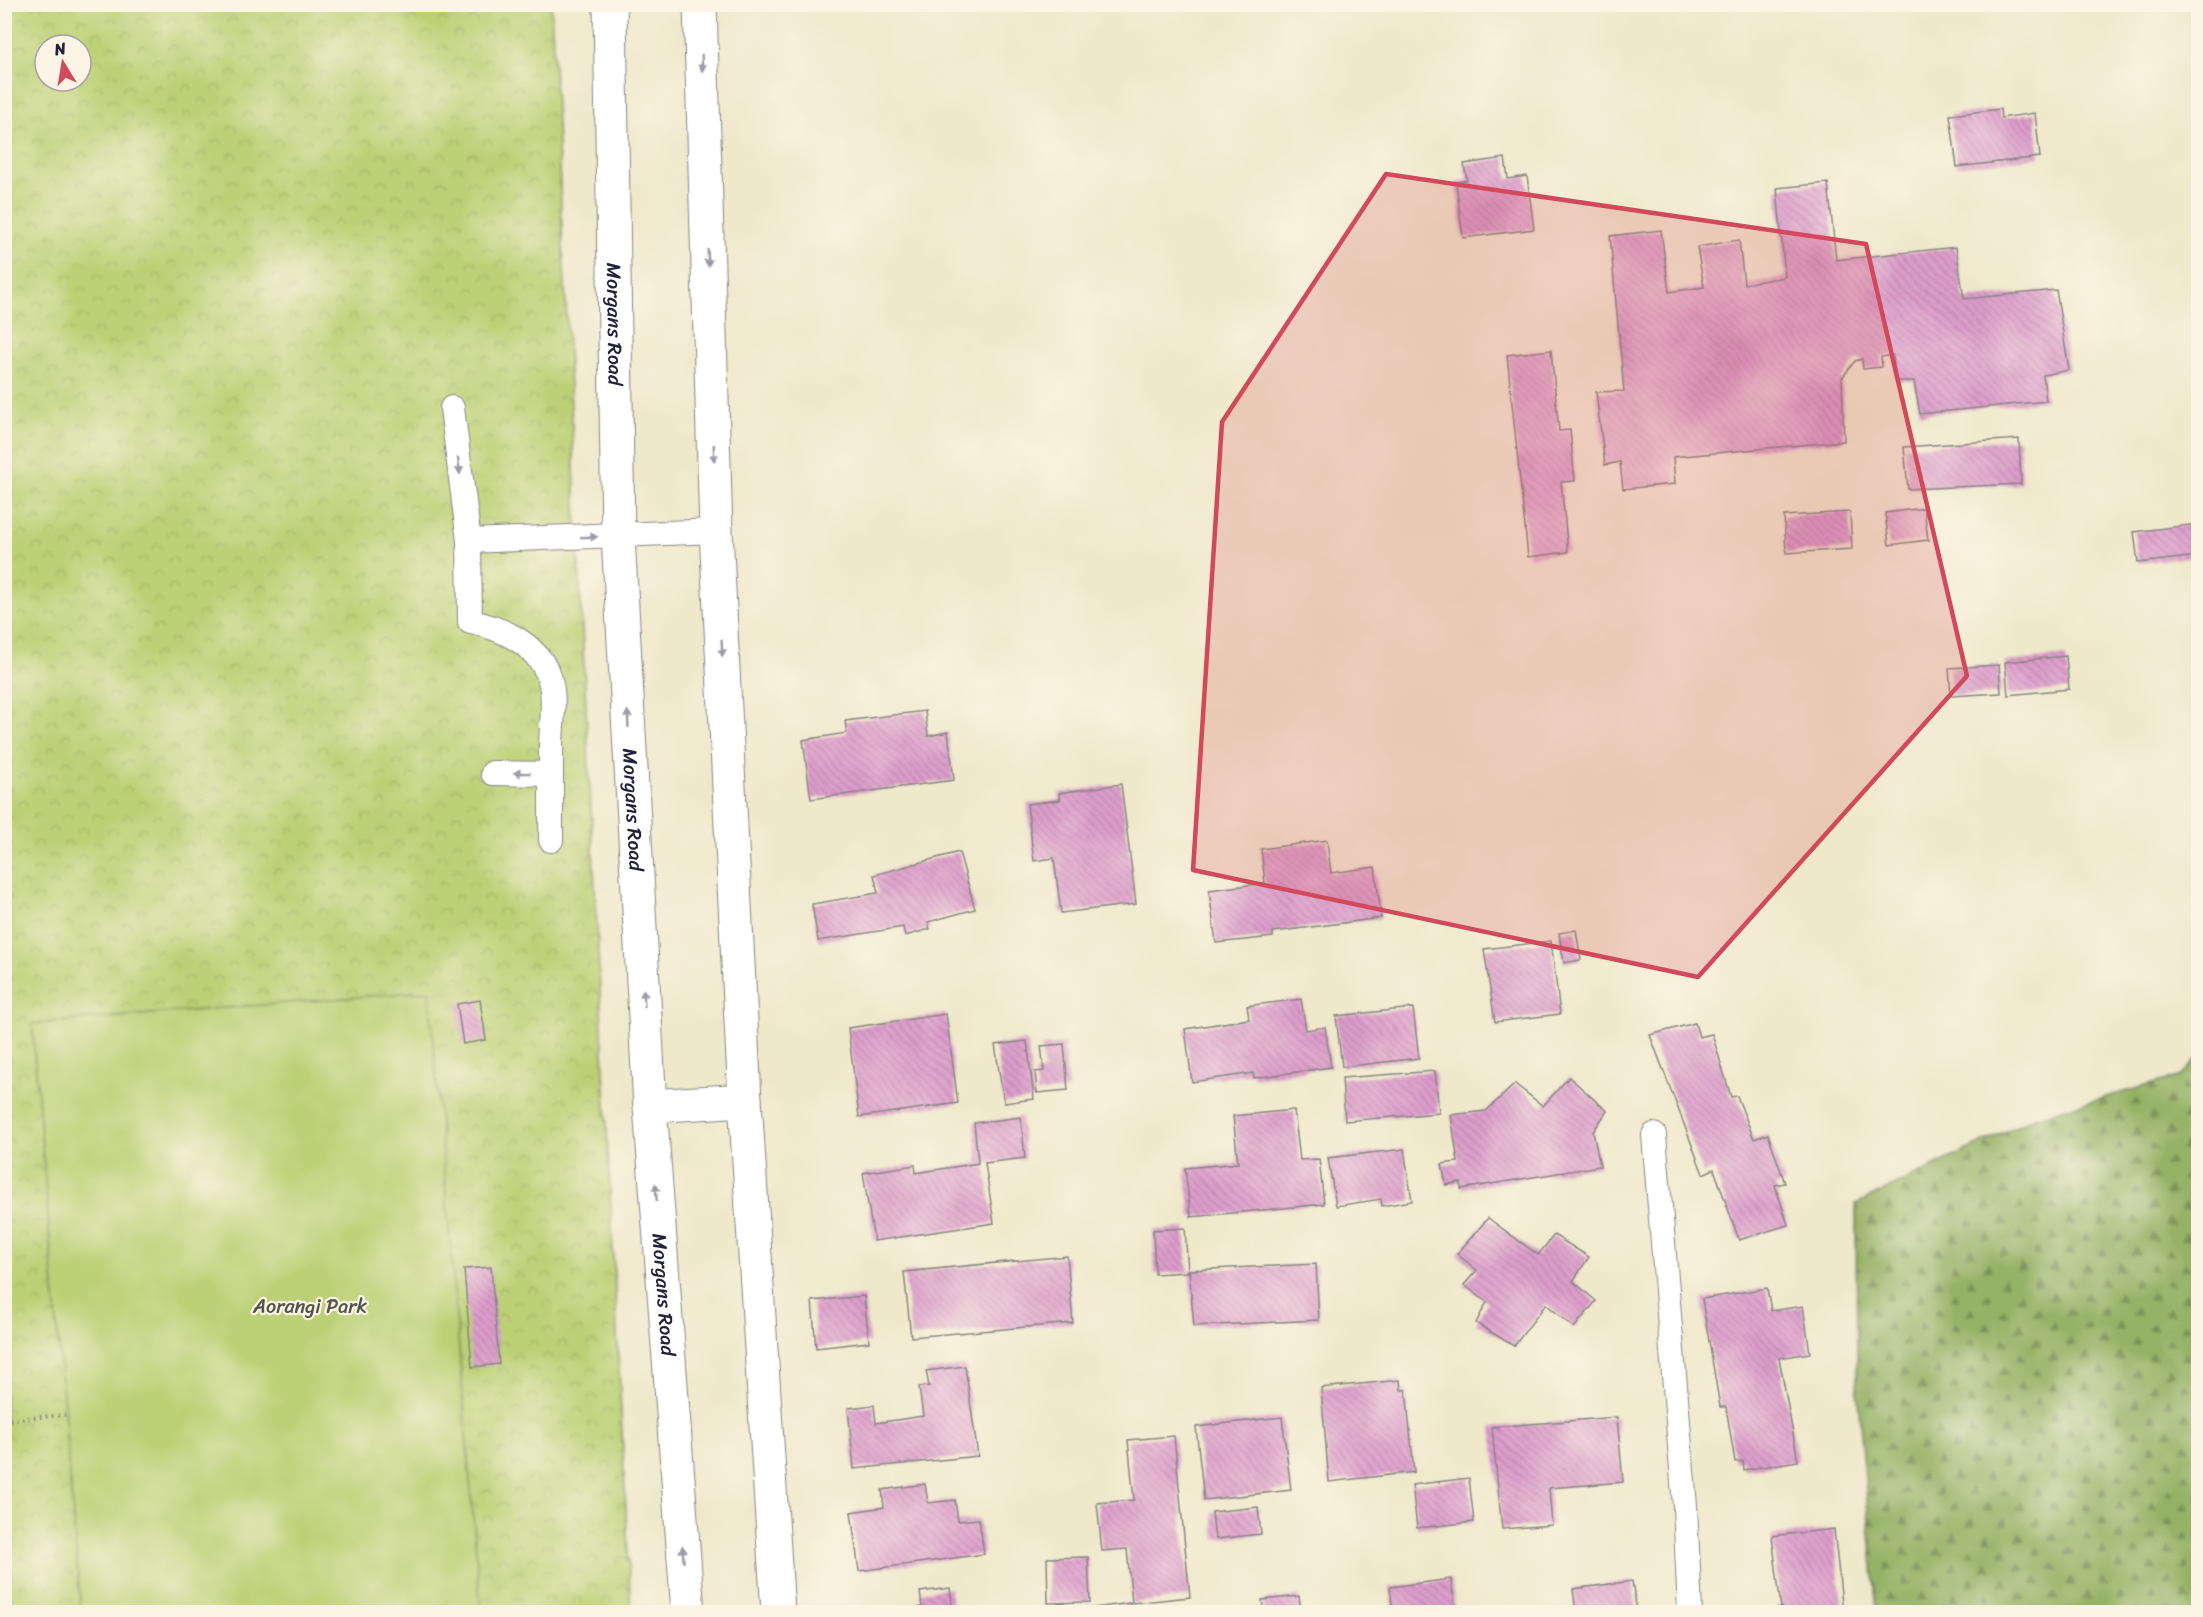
<svg xmlns="http://www.w3.org/2000/svg" width="2203" height="1617" font-family="Sriracha,sans-serif">
<defs>
<pattern id="forest-firs" width="22" height="20" patternUnits="userSpaceOnUse" patternTransform="scale(1.5)"><rect width="22" height="20" fill="#95b266"/><path d="M5 1l3.5 6h-7zM16 11l3.5 6h-7z" fill="#799055"/></pattern>
<pattern id="park-crowns" width="20" height="18" patternUnits="userSpaceOnUse" patternTransform="scale(1.5)"><rect width="20" height="18" fill="#bcd074"/><path d="M2 6a3 3 0 1 1 6 0M12 15a3 3 0 1 1 6 0" fill="none" stroke="#a1b265"/></pattern>
<pattern id="building-back-hatch" width="6" height="6" patternUnits="userSpaceOnUse" patternTransform="scale(1.5)"><rect width="6" height="6" fill="#de9dcc"/><path d="M-1 5l2 2M0 0l6 6M5-1l2 2" fill="none" stroke="#b480a7"/></pattern>
</defs>
<rect width="100%" height="100%" fill="#fcf5e5"/>
<filter id="ink" filterUnits="userSpaceOnUse"><feTurbulence type="fractalNoise" baseFrequency=".0167" numOctaves="2"/><feDisplacementMap in="SourceGraphic" scale="12" xChannelSelector="R" yChannelSelector="G"/><feConvolveMatrix kernelMatrix="1 2 1 2 8 2 1 2 1" color-interpolation-filters="sRGB"/></filter>
<filter id="wash" filterUnits="userSpaceOnUse"><feTurbulence type="fractalNoise" baseFrequency=".008" numOctaves="4" result="noise"/><feDisplacementMap in="SourceGraphic" scale="24" xChannelSelector="R" yChannelSelector="G"/><feGaussianBlur stdDeviation="1.35" result="paint"/><feColorMatrix in="noise" values="0 0 0 0 0 0 0 0 0 0 0 0 0 0 0 0 0 1.4 0 .05"/><feComposite in="paint" operator="in"/></filter>
<g filter="url(#wash)">
<rect width="100%" height="100%" fill="#efe8cb"/>
<path fill="url(#forest-firs)" stroke="#5c6a50" stroke-width="1.5" d="M2198,1057V1612H1877L1857,1390L1856,1204L2035,1117L2181,1076Z"/>
<path fill="url(#park-crowns)" stroke="#6f7958" stroke-width="1.5" fill-rule="evenodd" d="M5,5H551L631,1612H5ZM45,45H81V81H45Z"/>
<path fill="#bcd074" stroke="#6f7958" stroke-width="1.5" d="M429,991L481,1612H81L32,1024Z"/>
<g id="blocks">
<g fill="url(#building-back-hatch)">
<path d="M2000,109L2001,118L2035,113L2040,157L1957,167L1950,115Z"/>
<path d="M1505,158L1508,179L1527,176L1534,229L1463,238L1456,182L1467,180L1464,164Z"/>
<path d="M1828,183L1836,260L1956,247L1964,299L2056,290L2069,370L2043,375L2046,401L1920,414L1914,381H1896L1893,355L1881,357L1882,367L1863,369L1862,359L1855,361L1842,378L1844,441L1673,457L1675,484L1623,489L1620,462L1605,465L1596,392L1624,391L1610,236L1661,230L1669,292L1704,287L1697,247L1739,240L1744,284L1785,277L1777,188Z"/>
<path d="M1551,350L1559,431L1570,430L1575,481L1561,482L1568,552L1528,557L1507,355Z"/>
<path d="M2019,439L2021,484L1908,489L1904,447Z"/>
<path d="M1924,508L1928,540L1889,545L1885,513Z"/>
<path d="M1850,512L1852,549L1786,553L1784,516Z"/>
<path d="M2198,524V556L2138,563L2134,532Z"/>
<path d="M2066,656L2069,689L2008,695L2005,662Z"/>
<path d="M1999,665L2001,693L1951,696L1949,668Z"/>
<path d="M925,711L928,736L948,732L954,780L811,799L803,740L847,733L845,721Z"/>
<path d="M1121,784L1136,904L1061,913L1054,858L1034,861L1027,804L1060,800L1059,793Z"/>
<path d="M1327,840L1331,873L1375,867L1381,918L1273,932V937L1216,943L1209,890L1265,883L1261,849Z"/>
<path d="M959,852L975,909L928,922L930,929L905,936L903,927L818,941L812,904L878,893L874,875Z"/>
<path d="M1576,930L1581,960L1564,963L1559,933Z"/>
<path d="M1551,941L1560,1014L1495,1022L1484,949Z"/>
<path d="M1301,999L1306,1030L1325,1027L1331,1067L1254,1078L1253,1073L1192,1082L1185,1029L1249,1019L1247,1006Z"/>
<path d="M480,1000L486,1040L463,1044L457,1004Z"/>
<path d="M1413,1008L1419,1058L1342,1067L1336,1016Z"/>
<path d="M946,1014L958,1103L859,1117L848,1028Z"/>
<path d="M1695,1023L1699,1037L1712,1034L1731,1097L1737,1096L1754,1139L1768,1134L1785,1183L1775,1185L1788,1225L1739,1240L1714,1169L1703,1174L1650,1035Z"/>
<path d="M1027,1041L1034,1099L1004,1103L995,1045Z"/>
<path d="M1064,1044L1068,1090L1037,1093L1035,1072L1044,1071L1041,1046Z"/>
<path d="M1435,1071L1439,1113L1345,1121L1342,1078Z"/>
<path d="M1569,1077L1607,1111L1593,1132L1600,1166L1461,1189V1182L1446,1185L1442,1164L1458,1162L1451,1115L1486,1111L1515,1084L1543,1106Z"/>
<path d="M1294,1110L1300,1160L1319,1159L1324,1204L1191,1217L1185,1168L1238,1163L1233,1116Z"/>
<path d="M1021,1117L1025,1158L985,1163L994,1223L874,1241L863,1173L915,1165L916,1173L978,1163L974,1123Z"/>
<path d="M1404,1149L1412,1201L1382,1206L1381,1199L1336,1206L1328,1158Z"/>
<path d="M1488,1218L1538,1255L1554,1235L1589,1257L1573,1281L1596,1301L1574,1328L1546,1304L1514,1346L1476,1323L1487,1302L1464,1285L1477,1270L1457,1254Z"/>
<path d="M1185,1228L1188,1272L1155,1274L1153,1230Z"/>
<path d="M1067,1256L1073,1323L911,1337L904,1272Z"/>
<path d="M1316,1264L1319,1320L1194,1326L1189,1270Z"/>
<path d="M491,1267L499,1364L472,1367L464,1269Z"/>
<path d="M1767,1288L1771,1311L1803,1306L1810,1353L1779,1358L1798,1461L1744,1470L1743,1461L1735,1462L1726,1407H1720L1702,1299Z"/>
<path d="M864,1296L869,1342L816,1348L812,1301Z"/>
<path d="M965,1366L978,1456L854,1469L848,1408L874,1405L876,1423L923,1416L919,1387L929,1386L926,1371Z"/>
<path d="M1400,1380L1401,1390H1406L1414,1472L1329,1482L1321,1388Z"/>
<path d="M1282,1417L1291,1490L1204,1500L1196,1427Z"/>
<path d="M1617,1417L1623,1482L1549,1488L1552,1525L1502,1529L1492,1427Z"/>
<path d="M1174,1436L1190,1597L1132,1603L1127,1549L1102,1551L1097,1503L1134,1500L1128,1440Z"/>
<path d="M1469,1478L1474,1522L1417,1528L1412,1485Z"/>
<path d="M925,1484L928,1503L955,1500L958,1521L979,1519L984,1554L859,1571L851,1512L884,1507L882,1490Z"/>
<path d="M1258,1507L1261,1534L1215,1539L1212,1512Z"/>
<path d="M1834,1529L1843,1612H1748L1781,1608L1772,1536Z"/>
<path d="M1088,1557L1090,1602L1048,1603L1047,1558Z"/>
<path d="M1451,1579L1456,1612H1393L1390,1587Z"/>
<path d="M1632,1581L1637,1612H1576L1573,1589Z"/>
<path d="M950,1588L953,1612H886L922,1607L920,1592Z"/>
<path d="M1299,1596L1301,1612H1264L1262,1600Z"/>
<path d="M1130,1603L1131,1612H1087V1609Z"/>
</g>
</g>
</g>
<g filter="url(#ink)">
<use href="#blocks" fill-opacity="0" stroke="#888583" stroke-width="1.5"/>
<g fill="none" stroke-linecap="round" stroke-linejoin="round">
<g stroke="#888583" stroke-width="26">
<g id="lane">
<path d="M452,408L469,541L716,531"/>
<path d="M469,541L470,622C500,627 535,643 548,674C556,694 552,721 551,743C551,775 551,808 551,840"/>
<path d="M493,773L551,774"/>
<path d="M1654,1135L1685,1506L1690,1612"/>
</g>
</g>
<g stroke="#888583" stroke-width="35">
<g id="secondary">
<path id="s1" d="M610,4L618,536L650,1106L688,1612"/>
<path d="M700,4L716,531L745,1100L778,1612"/>
<path d="M650,1106L745,1100"/>
</g>
</g>
<path stroke="#888583" stroke-width="4" stroke-dasharray="1.5 4.5" stroke-linecap="butt" d="M4,1420L65,1415"/>
<use href="#lane" stroke="#fff" stroke-width="24"/>
<use href="#secondary" stroke="#fff" stroke-width="33"/>
</g>
<defs><path id="oneway-solid" d="M-6-.8H1V-3.2L6.5 0L1 3.2V.8H-6Z" transform="scale(1.5)"/></defs>
<g fill="#9c9ca7">
<use href="#oneway-solid" transform="translate(702 63) rotate(88)"/>
<use href="#oneway-solid" transform="translate(708 258) rotate(88)"/>
<use href="#oneway-solid" transform="translate(714 453) rotate(88)"/>
<use href="#oneway-solid" transform="translate(459 466) rotate(83)"/>
<use href="#oneway-solid" transform="translate(589 537) rotate(-1)"/>
<use href="#oneway-solid" transform="translate(722 648) rotate(87)"/>
<use href="#oneway-solid" transform="translate(628 719) rotate(-93)"/>
<use href="#oneway-solid" transform="translate(522 773) rotate(-179)"/>
<use href="#oneway-solid" transform="translate(644 998) rotate(-93)"/>
<use href="#oneway-solid" transform="translate(656 1192) rotate(-94)"/>
<use href="#oneway-solid" transform="translate(683 1554) rotate(-94)"/>
</g>
</g>
<path fill="#d1495b" fill-opacity="0.2" stroke="#d1495b" stroke-width="4.5" stroke-linejoin="round" d="M1386,174L1866,244L1967,676L1698,977L1193,870L1222,422Z"/>
<g text-anchor="middle" dominant-baseline="central" stroke-width="4.5" stroke-linejoin="round" paint-order="stroke">
<g font-size="20" fill="#22223b" stroke="#fcf5e5">
<text stroke="none"><textPath href="#s1" startOffset="320">Morgans Road</textPath></text>
<text stroke="none"><textPath href="#s1" startOffset="806">Morgans Road</textPath></text>
<text stroke="none"><textPath href="#s1" startOffset="1292">Morgans Road</textPath></text>
</g>
<g font-size="20" fill="#50564c" stroke="#fcf5e5">
<text x="310" y="1306">Aorangi Park</text>
</g>
</g>
<rect width="2203" height="1617" fill="none" stroke="#fcf5e5" stroke-width="24"/>
<g transform="translate(63 63) rotate(349)"><circle r="28" fill="#fcf5e5" stroke="#a5a1a1" stroke-width="1.5"/>
<path d="M0-4.5L10 22L0 15L-10 22Z" fill="#d1495b"/>
<text y="-9" font-size="16" font-weight="bold" text-anchor="middle" fill="#22223b">N</text>
</g>
</svg>
